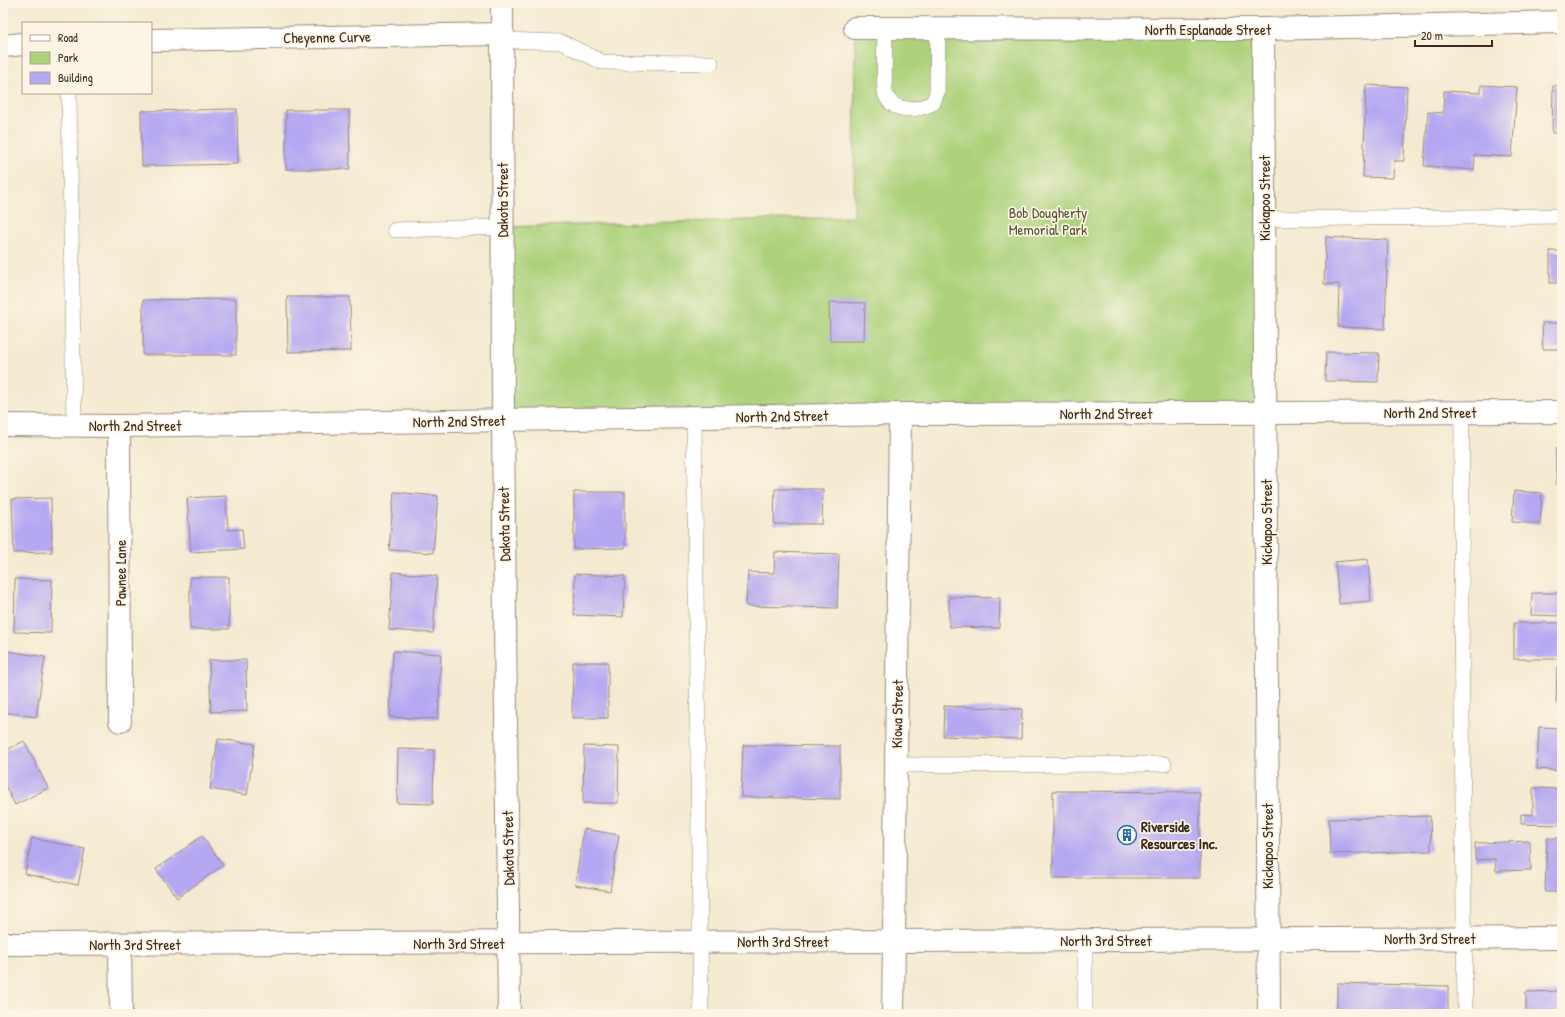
<svg xmlns="http://www.w3.org/2000/svg" width="1565" height="1017" font-family="'Patrick Hand',sans-serif">
<rect width="100%" height="100%" fill="#fcf5e5"/>
<filter id="ink" filterUnits="userSpaceOnUse"><feTurbulence type="fractalNoise" baseFrequency=".025" numOctaves="2"/><feDisplacementMap in="SourceGraphic" scale="8" xChannelSelector="R" yChannelSelector="G"/><feConvolveMatrix kernelMatrix="1 2 1 2 8 2 1 2 1" color-interpolation-filters="sRGB"/></filter>
<filter id="wash" filterUnits="userSpaceOnUse"><feTurbulence type="fractalNoise" baseFrequency=".012" numOctaves="4" result="noise"/><feDisplacementMap in="SourceGraphic" scale="16" xChannelSelector="R" yChannelSelector="G"/><feGaussianBlur stdDeviation="0.9" result="paint"/><feColorMatrix in="noise" values="0 0 0 0 0 0 0 0 0 0 0 0 0 0 0 0 0 1.4 0 .05"/><feComposite in="paint" operator="in"/></filter>
<g filter="url(#wash)">
<rect width="100%" height="100%" fill="#f4ead1"/>
<g fill="#acd17a" stroke="#747e4c">
<path d="M907,3H1148L907,6Z"/>
<path d="M855,28L1263,29L1265,412L503,420L502,227L854,217Z"/>
</g>
<g id="blocks">
<g fill="#b5a7f2">
<path d="M1366,85L1407,87L1404,161H1394L1393,178L1363,177Z"/>
<path d="M1481,85L1517,87L1512,157L1475,155L1474,170L1424,166L1428,112L1443,113L1444,91L1481,93Z"/>
<path d="M1553,86H1562V133H1552Z"/>
<path d="M237,109L238,164L142,166L141,111Z"/>
<path d="M286,110H349L350,169H286Z"/>
<path d="M1326,237L1388,240L1385,329L1338,327L1339,284H1324Z"/>
<rect x="1550" y="251" width="12" height="32"/>
<path d="M287,297H350L351,351L288,352Z"/>
<path d="M236,299V355H143V300Z"/>
<path d="M829,302L865,303L864,341H830Z"/>
<path d="M1542,323H1562V349H1543Z"/>
<path d="M1326,352L1379,353L1378,382L1325,381Z"/>
<rect x="1556" y="449" width="6" height="35"/>
<path d="M775,489H823L822,524H774Z"/>
<path d="M1514,491L1542,493L1540,524L1512,522Z"/>
<path d="M394,492L438,496L433,553L389,550Z"/>
<path d="M574,492H625V548L574,549Z"/>
<path d="M226,496L228,530L242,529L244,549L191,552L187,498Z"/>
<path d="M51,498L52,552L14,553L12,499Z"/>
<path d="M775,552L839,554L837,608L746,606L748,572L774,573Z"/>
<path d="M1368,559L1371,601L1339,604L1335,562Z"/>
<path d="M393,572L437,576L433,633L389,630Z"/>
<path d="M575,574L625,576L623,617L574,615Z"/>
<rect x="190" y="577" width="39" height="52"/>
<path d="M15,579L52,580L51,633L14,632Z"/>
<path d="M1532,593H1562V616L1531,615Z"/>
<path d="M949,597L1000,598L999,628L949,627Z"/>
<rect x="1514" y="623" width="48" height="36"/>
<path d="M7,651L45,657L36,717L3,712V676Z"/>
<path d="M393,651L441,654L438,719L390,717Z"/>
<path d="M209,660H246L247,711L211,712Z"/>
<path d="M573,662H608V718H572Z"/>
<path d="M1557,668H1562V703H1556Z"/>
<path d="M944,706L1022,709L1021,739L943,736Z"/>
<path d="M1539,727L1562,728V771L1537,769Z"/>
<path d="M218,739L255,744L247,795L210,789Z"/>
<path d="M24,741L48,788L15,805L3,782V752Z"/>
<path d="M743,745L840,746V799L741,797Z"/>
<path d="M584,746L619,747L618,803H583Z"/>
<path d="M398,749L434,750L433,804L397,803Z"/>
<path d="M1533,788L1562,789V825L1521,824V814L1533,815Z"/>
<path d="M1053,791L1200,792V878H1053Z"/>
<path d="M1430,816L1431,851L1330,854L1329,819Z"/>
<path d="M584,829L619,835L610,891L575,885Z"/>
<path d="M202,836L223,865L177,898L156,869Z"/>
<path d="M32,838L85,849L78,885L25,874Z"/>
<path d="M1547,838H1562V892H1545Z"/>
<path d="M1530,841L1531,870L1496,871L1495,859L1475,860V843Z"/>
<path d="M1337,983L1448,986V1014H1337Z"/>
<path d="M1562,991V1014H1526V992Z"/>
</g>
</g>
</g>
<g filter="url(#ink)">
<use href="#blocks" fill-opacity="0" stroke="#988a78" stroke-width="1"/>
<g fill="none" stroke-linecap="round" stroke-linejoin="round">
<g stroke="#988a78" stroke-width="16">
<g id="service">
<path d="M885,28C885,38 883,91 886,96C895,114 918,110 933,103L937,92L938,28"/>
<path d="M502,40L561,42L602,62L711,63"/>
<path d="M69,93L74,425"/>
<path d="M1264,219L1562,216"/>
<path d="M395,230L502,227"/>
<path d="M1462,412L1461,607L1465,1014"/>
<path d="M694,417L701,1014"/>
<path d="M896,765L1164,764"/>
<path d="M1085,1014V940"/>
</g>
</g>
<g stroke="#988a78" stroke-width="24">
<g id="minor">
<path d="M502,3L503,420L509,1014"/>
<path d="M855,28L1263,29L1562,22"/>
<path d="M1263,29L1269,1014"/>
<path d="M151,40L503,34"/>
<path d="M3,46L23,44"/>
<path d="M3,425L119,426L900,414L1562,412"/>
<path d="M119,426L120,721"/>
<path d="M3,944L894,941L900,414"/>
<path d="M120,944L121,1014"/>
</g>
</g>
<g stroke="#988a78" stroke-width="24">
<path id="tertiary" d="M893,1014L894,941L1562,938"/>
</g>
<use href="#service" stroke="#fff" stroke-width="15"/>
<use href="#minor" stroke="#fff" stroke-width="22"/>
<use href="#tertiary" stroke="#fff" stroke-width="22"/>
</g>
</g>
<defs>
<g id="building-ring" transform="scale(1)"><circle r="9.5" fill="#fcf5e5" stroke="#1f6fb2" stroke-width="1.5"/><path d="M-4-6H4V6H1V3H-1V6H-4ZM-2.5-4.3h1.7v1.8h-1.7ZM.8-4.3h1.7v1.8H.8ZM-2.5-1h1.7V.8h-1.7ZM.8-1h1.7V.8H.8Z" fill="#1f6fb2"/></g>
</defs>
<g fill-rule="evenodd">
<use href="#building-ring" x="1127" y="835"/>
</g>
<g text-anchor="middle" dominant-baseline="central" stroke-width="3.5" stroke-linejoin="round" paint-order="stroke">
<g font-size="15" fill="#3b2a1e" stroke="#fcf5e5">
<text x="1208" y="29">North Esplanade Street</text>
<text transform="translate(327 37) rotate(-1)">Cheyenne Curve</text>
<text transform="translate(1264 198) rotate(-90)">Kickapoo Street</text>
<text transform="translate(502 200) rotate(-90)">Dakota Street</text>
<text x="1430" y="412">North 2nd Street</text>
<text x="1106" y="413">North 2nd Street</text>
<text transform="translate(782 416) rotate(-1)">North 2nd Street</text>
<text transform="translate(459 421) rotate(-1)">North 2nd Street</text>
<text x="135" y="425">North 2nd Street</text>
<text transform="translate(1266 522) rotate(-90)">Kickapoo Street</text>
<text transform="translate(504 524) rotate(-91)">Dakota Street</text>
<text transform="translate(120 573) rotate(-90)">Pawnee Lane</text>
<text transform="translate(897 714) rotate(-89)">Kiowa Street</text>
<text transform="translate(1267 846) rotate(-90)">Kickapoo Street</text>
<text transform="translate(508 848) rotate(-91)">Dakota Street</text>
<text x="1430" y="938">North 3rd Street</text>
<text x="1106" y="940">North 3rd Street</text>
<text x="783" y="941">North 3rd Street</text>
<text x="459" y="943">North 3rd Street</text>
<text x="135" y="944">North 3rd Street</text>
</g>
<g font-size="15" fill="#575435" stroke="#fcf5e5">
<text x="1048" y="212">Bob Dougherty<tspan x="1048" dy="17">Memorial Park</tspan></text>
</g>
<g font-size="15" font-weight="bold" fill="#3b2a1e" stroke="#fcf5e5" text-anchor="start">
<text x="1141" y="826">Riverside<tspan x="1141" dy="17">Resources Inc.</tspan></text>
</g>
</g>
<rect width="1565" height="1017" fill="none" stroke="#fcf5e5" stroke-width="16"/>
<rect x="22" y="22" width="130" height="72" fill="#fcf5e5" stroke="#afa495"/>
<rect x="30" y="35" width="20" height="6" fill="#ffffff" stroke="#afa495"/>
<text x="58" y="42" font-size="12" fill="#3b2a1e">Road</text>
<rect x="30" y="52" width="20" height="12" fill="#acd17a" stroke="#afa495"/>
<text x="58" y="62" font-size="12" fill="#3b2a1e">Park</text>
<rect x="30" y="72" width="20" height="12" fill="#b5a7f2" stroke="#afa495"/>
<text x="58" y="82" font-size="12" fill="#3b2a1e">Building</text>
<path d="M1415 40v6h77v-6" fill="none" stroke="#3b2a1e" stroke-width="2"/>
<text x="1421" y="40" font-size="12" fill="#3b2a1e" stroke="#fcf5e5" stroke-width="3" paint-order="stroke">20 m</text>
</svg>
